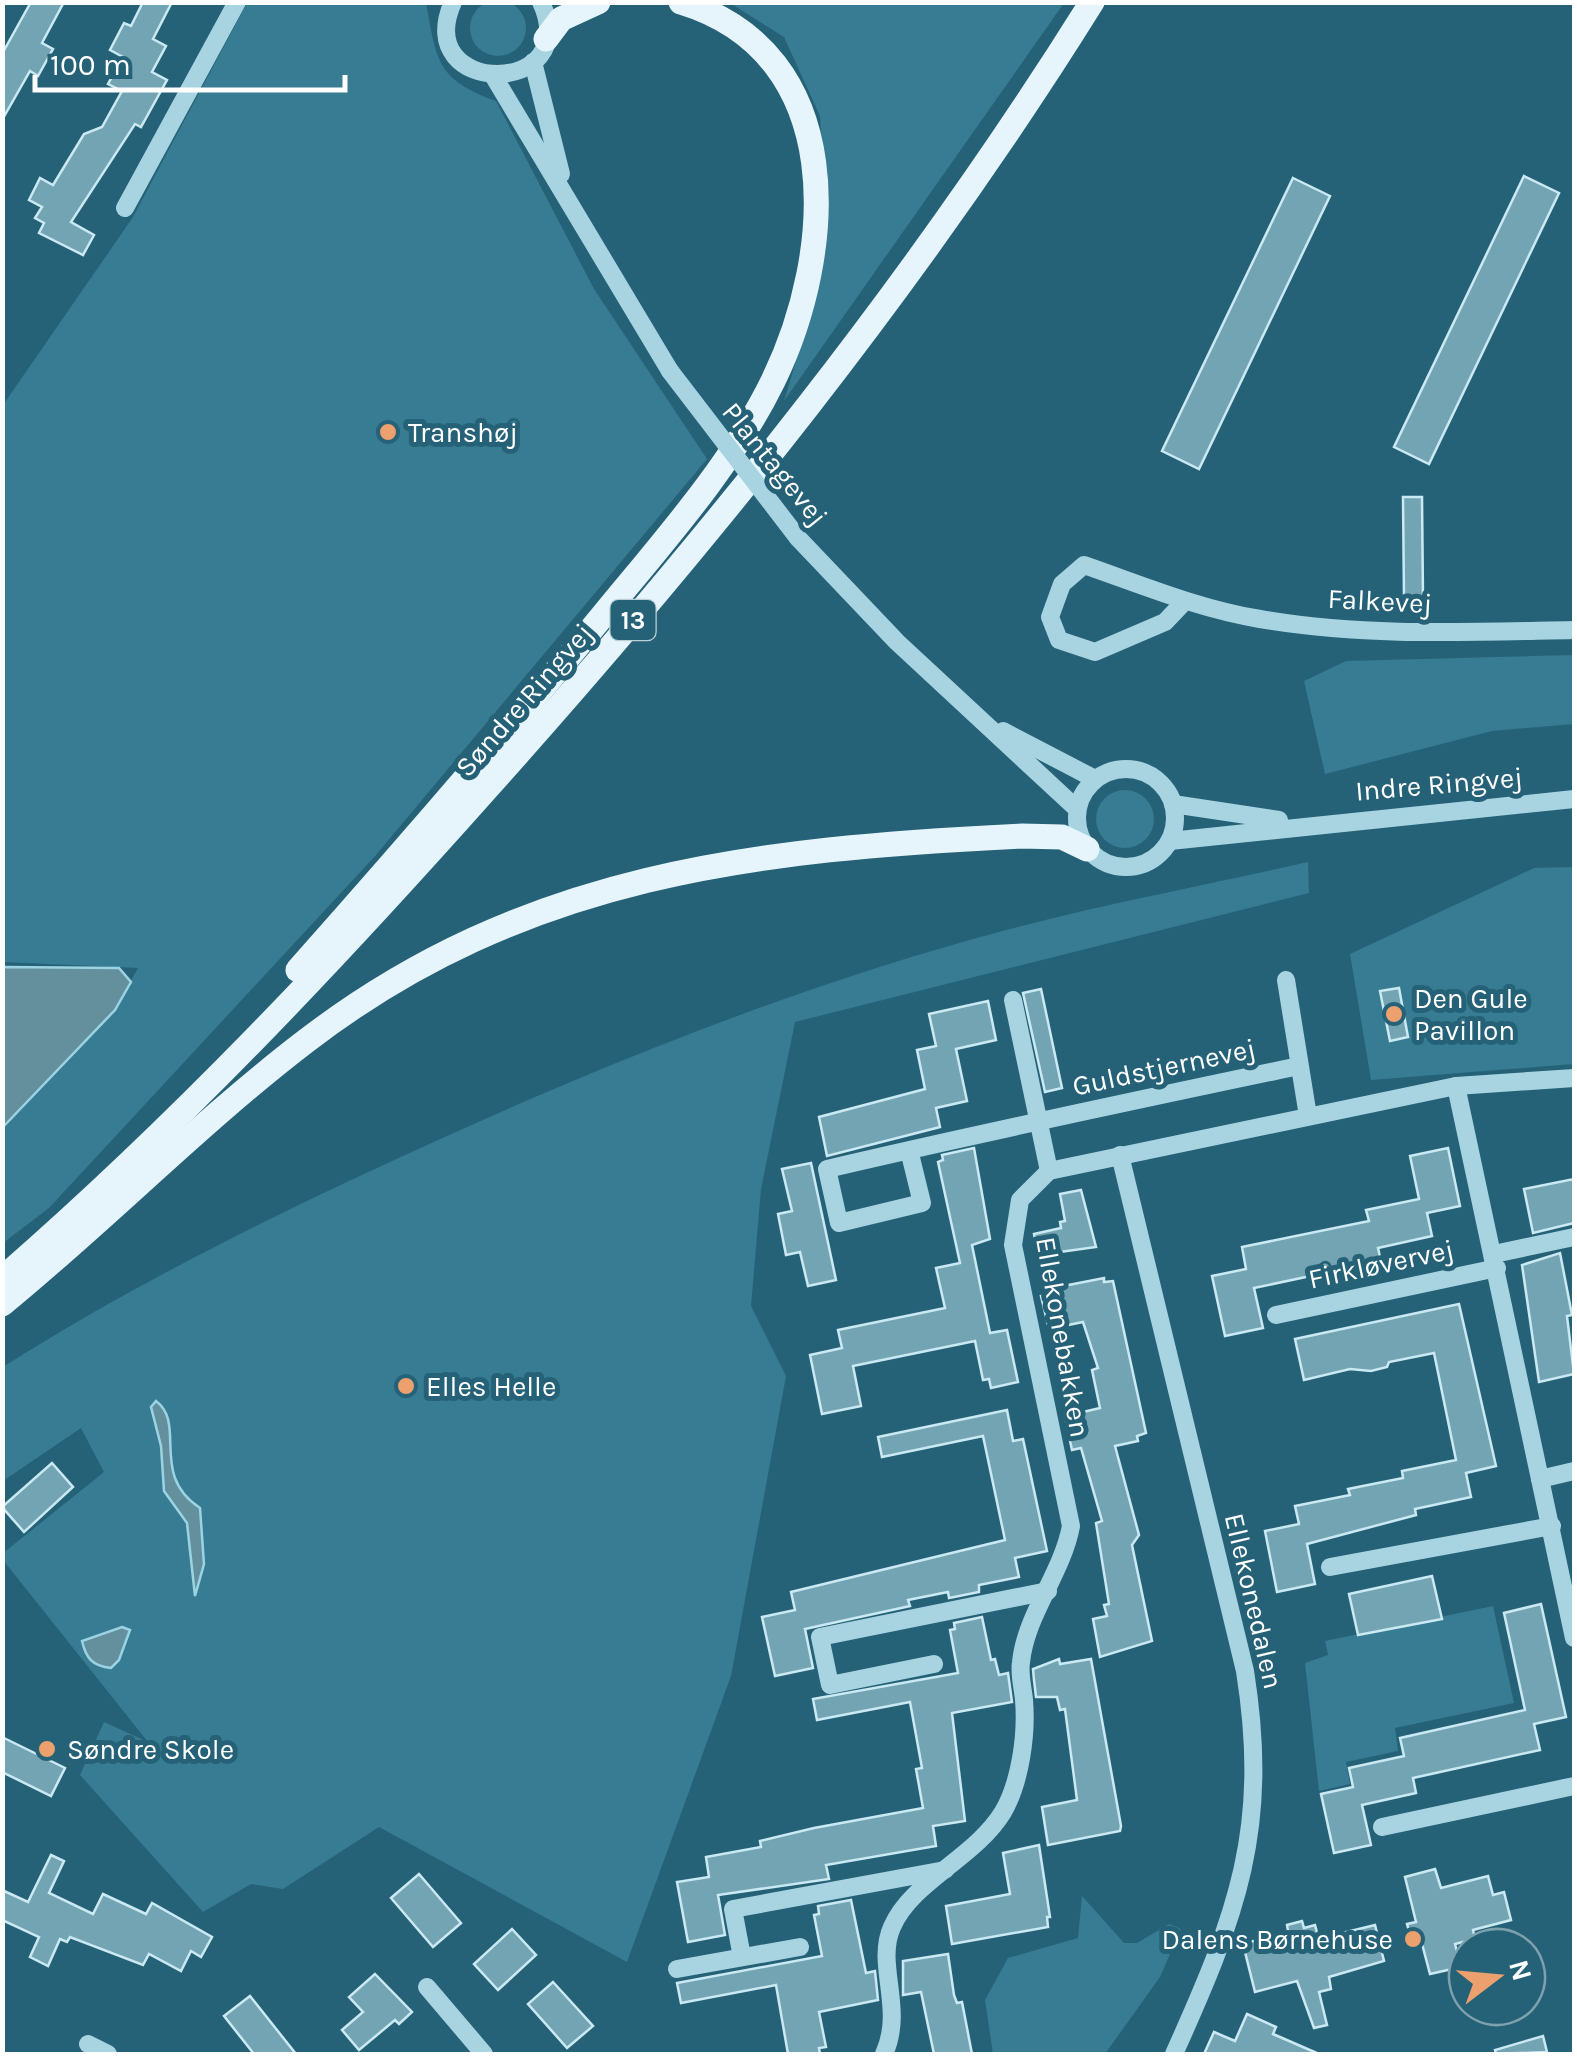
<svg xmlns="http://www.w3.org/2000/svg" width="1577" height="2057" font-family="Karla,sans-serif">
<rect width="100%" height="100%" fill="#266277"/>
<g fill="#377c92">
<circle cx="498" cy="28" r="28"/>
<path d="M247,3H426C437,61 436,79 496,101L594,289L707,459L376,855L49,1208L3,1243V1127L115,1010L138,968L3,962V405L133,217Z"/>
<path d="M730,3H1064L784,401L818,288L826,204L820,116L784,37Z"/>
<path d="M1574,655V724L1492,731L1325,774L1304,681L1346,661Z"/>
<circle cx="1125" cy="819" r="29"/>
<path d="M1308,862L1309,893L795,1022L761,1189L751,1306L786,1376L731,1676L627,1962L379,1827L283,1889L251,1884L203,1912L80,1775L104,1722L148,1742L3,1560L2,1554L104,1472L81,1428L3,1481V1367C142,1279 288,1208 438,1140C621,1057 811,982 1006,930C1105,904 1208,885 1308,862Z"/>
<path d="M1574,867V1064L1371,1080L1350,954L1534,868Z"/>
<path d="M1493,1606L1514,1703L1395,1728L1398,1751L1346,1762L1350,1784L1319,1791L1305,1663L1328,1655L1325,1641Z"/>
<path d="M1082,1896L1124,1943H1137L1169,1924L1181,1929L1160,1977L1105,2054H993L985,2000L1008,1958L1078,1938Z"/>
</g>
<g fill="#64909e" stroke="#9cd3e3" stroke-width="2.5">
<path d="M3,967L119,968L131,982L115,1010L3,1127Z"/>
<path d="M156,1401C187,1424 149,1475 200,1508L204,1564L195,1596L187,1523L164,1491L161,1446L151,1407Z"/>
<path d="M122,1627L130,1630L119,1660L111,1668C92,1666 86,1658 82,1641Z"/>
</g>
<g fill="#73a4b3" stroke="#cae9f2" stroke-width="2.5">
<path d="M31,2H64L42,43L53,49L38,76L30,71L2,120V54Z"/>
<path d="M143,2H172L153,39L166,46L152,72L167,80L141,127L135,124L71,222L94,235L83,255L39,233L44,223L35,218L42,207L29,200L40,178L53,185L84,134L102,127L122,91L108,84L123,57L110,50L124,23L131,26Z"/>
<path d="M1524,176L1559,193L1429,464L1394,447Z"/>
<path d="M1293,178L1330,196L1199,469L1162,451Z"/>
<path d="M1403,497H1422L1423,598H1404Z"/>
<path d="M1399,988L1408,1037L1390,1041L1380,991Z"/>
<path d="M1041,989L1062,1088L1045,1092L1023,993Z"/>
<path d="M988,1001L996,1040L956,1049L967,1101L936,1108L940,1127L827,1156L819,1117L925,1089L917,1050L936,1046L929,1014Z"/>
<path d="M974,1148L990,1239L972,1245L990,1333L1007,1330L1018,1382L991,1388L989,1379L983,1380L975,1341L853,1366L861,1406L822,1414L810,1355L842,1348L838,1330L945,1308L936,1268L960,1263L938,1162L943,1160L942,1155Z"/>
<path d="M1448,1148L1460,1206L1427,1213L1432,1236L1378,1248L1381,1261L1254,1288L1263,1328L1225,1336L1212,1276L1246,1269L1242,1247L1369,1221L1366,1210L1419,1199L1410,1156Z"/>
<path d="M811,1163L836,1280L808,1286L800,1252L786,1255L778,1214L792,1211L782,1169Z"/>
<path d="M1574,1179V1223L1533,1233L1524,1189Z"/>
<path d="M1081,1190L1096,1247L1038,1255L1034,1234L1061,1228L1060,1222L1065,1221L1060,1194Z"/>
<path d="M1560,1253L1572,1315L1567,1316L1574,1374L1539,1382L1522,1265Z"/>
<path d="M1104,1278V1282L1113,1281L1146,1433L1137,1436L1138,1441L1115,1446L1139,1535L1132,1545L1152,1641L1100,1657L1093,1619L1107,1616L1104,1605L1109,1604L1096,1523L1102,1521L1081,1448L1072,1450L1066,1422V1416L1100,1408L1092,1370L1098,1368L1083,1322L1049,1329L1041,1296L1049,1295L1048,1289Z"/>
<path d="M1459,1304L1496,1466L1466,1473L1471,1497L1415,1509L1416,1515L1307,1544L1315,1584L1277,1592L1265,1531L1299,1524L1295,1506L1350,1495L1348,1489L1403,1478L1402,1471L1456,1460L1434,1353L1389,1362L1387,1367L1371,1371L1350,1369L1304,1380L1295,1339Z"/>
<path d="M1007,1410L1013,1441L1023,1439L1047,1551L1015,1558L1019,1577L979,1585V1592L949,1598L948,1592L908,1600L910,1606L805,1629L813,1668L775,1676L762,1617L795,1610L791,1592L1005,1540L983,1436L882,1457L878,1437Z"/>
<path d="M52,1463L73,1487L24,1532L2,1507Z"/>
<path d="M1432,1576L1442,1619L1358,1635L1349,1594Z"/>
<path d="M1541,1604L1566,1717L1534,1724L1540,1750L1413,1778L1416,1793L1362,1805L1371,1845L1334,1853L1321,1794L1353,1787L1349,1768L1404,1756L1400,1738L1525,1710L1504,1613Z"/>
<path d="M982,1617L991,1660L995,1659L999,1675L1008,1673L1012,1702L952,1713L965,1821L933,1826L936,1846L826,1865L829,1879L718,1895L725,1935L688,1942L677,1882L709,1877L706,1857L761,1847L760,1841L814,1828L923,1808L916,1769L922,1768L910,1702L817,1720L813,1699L958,1673L950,1630L955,1629L954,1623Z"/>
<path d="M1059,1659L1060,1664L1091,1659L1121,1826L1120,1831L1048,1845L1042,1807L1077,1800L1065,1709L1060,1710L1057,1697H1036L1034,1680L1033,1669Z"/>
<path d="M2,1737L65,1768L51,1796L2,1772Z"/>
<path d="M1039,1845L1050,1917H1047L1048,1927L952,1944L946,1906L1010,1894L1003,1853Z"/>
<path d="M51,1855L64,1861L49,1893L93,1914L103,1894L146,1914L152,1903L212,1937L201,1957L191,1951L181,1971L149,1954L143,1965L70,1937L67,1942L60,1939L48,1966L30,1957L39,1937L2,1920V1890L28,1902Z"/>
<path d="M1435,1869L1441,1888L1488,1876L1493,1895L1504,1892L1511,1920L1473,1930L1475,1939L1455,1944L1461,1967L1430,1974L1421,1940L1412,1943L1407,1924L1416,1922L1405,1877Z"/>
<path d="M419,1874L461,1923L433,1947L391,1898Z"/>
<path d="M851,1900L866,1973L875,1971L878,2000L819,2012L826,2047L819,2048L820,2054H788L776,1985L681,2003L677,1983L822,1956L814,1915L819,1914L818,1906Z"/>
<path d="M1302,1921L1304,1928L1315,1925L1318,1936L1326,1937L1375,1925L1384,1961L1329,1977L1331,1989L1319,1992L1327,2025L1314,2028L1297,1981L1255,1992L1243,1944L1288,1931L1287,1925Z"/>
<path d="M512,1929L536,1955L498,1990L474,1964Z"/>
<path d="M948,1954L954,1995L957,2003L962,2002L972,2054H934L921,1992L903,1995V1961Z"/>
<path d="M375,1974L412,2012L399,2024L395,2020L359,2050L342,2030L363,2012L349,1997Z"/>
<path d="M553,1982L593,2026L567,2048L528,2004Z"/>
<path d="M250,1996L296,2054H254L224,2016Z"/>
<path d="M1247,2014L1276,2027L1273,2034L1319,2054H1204L1214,2032L1235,2041Z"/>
<path d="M1543,2036L1547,2052L1496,2054L1495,2050Z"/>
</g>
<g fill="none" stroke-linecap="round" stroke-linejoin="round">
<g stroke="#a8d4e2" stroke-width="18">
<path d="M453,2C410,98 585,98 541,2"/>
<path d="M533,62L561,174"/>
<path d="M494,77L670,371"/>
<path d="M125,208L237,2"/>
<path d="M798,538L897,642L1077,809"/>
<path d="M1185,601L1165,622L1095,652L1059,640L1050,617L1062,584L1084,565C1142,585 1199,609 1260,619C1365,637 1469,632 1574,630"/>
<path d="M1003,731L1095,779"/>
<circle cx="1126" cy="818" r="49"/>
<path d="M1173,804L1279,820"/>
<path d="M1170,841L1574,799"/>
<path d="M1286,980L1308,1116"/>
<path d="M1013,1000L1049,1171"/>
<path d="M1456,1086L1574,1638"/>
<path d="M909,1150L922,1203L839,1223L827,1169C984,1132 1142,1099 1299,1066"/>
<path d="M1120,1155L1245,1671C1270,1829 1237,1914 1174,2054"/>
<path d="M1494,1254L1574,1237"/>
<path d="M1276,1315L1497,1268"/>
<path d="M1540,1479L1574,1471"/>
<path d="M1330,1567L1552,1526"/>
<path d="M934,1664L830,1685L820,1637L1048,1591"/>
<path d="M1382,1827L1574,1786"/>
<path d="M742,1957L733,1909L945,1870"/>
<path d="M677,1969L800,1947"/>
<path d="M427,1987L484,2054"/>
<path d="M88,2044L108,2054"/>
<path d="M884,2054C905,2008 875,1965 892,1927C912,1881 975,1858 1003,1812C1020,1783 1027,1735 1024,1700C1023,1688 1019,1675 1021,1662C1026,1614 1062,1574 1071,1526L1013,1245L1020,1200L1049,1171L1456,1086L1574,1078"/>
</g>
<g stroke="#e6f5fc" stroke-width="25">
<path d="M546,39L561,19L598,2"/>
<path d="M298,970C402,853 505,734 604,614C663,542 732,465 773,381C836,252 849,53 681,2"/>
<path d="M2,1279C177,1127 336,958 489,786C708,541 918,281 1092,2"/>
<path d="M2,1304C106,1219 200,1122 306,1041C525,873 757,849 1022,836L1062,837L1087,849"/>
</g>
<path stroke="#a8d4e2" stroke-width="18" d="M670,371L798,538"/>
</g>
<g fill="#eba06d" stroke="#266277" stroke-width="4">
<circle cx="388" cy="432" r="10"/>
<circle cx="1394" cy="1014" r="10"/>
<circle cx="406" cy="1386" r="10"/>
<circle cx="47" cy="1749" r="10"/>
<circle cx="1413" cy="1939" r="10"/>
</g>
<g text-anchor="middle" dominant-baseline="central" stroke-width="10" stroke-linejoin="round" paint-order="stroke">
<rect fill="#266277" stroke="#bed0d6" stroke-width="2.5" x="610.5" y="600" width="45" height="40" rx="8"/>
<g font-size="25" font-weight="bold" fill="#fff">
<text x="633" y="620">13</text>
</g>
<g font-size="28" fill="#fff" stroke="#266277" text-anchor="start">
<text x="408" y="432">Transhøj</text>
<text x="1414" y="998">Den Gule<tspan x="1414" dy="32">Pavillon</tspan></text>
<text x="426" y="1386">Elles Helle</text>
<text x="67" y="1749">Søndre Skole</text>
<text x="1393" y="1939" text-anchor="end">Dalens Børnehuse</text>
</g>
<g font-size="28" fill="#fff" stroke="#266277">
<text transform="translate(775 464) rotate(51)">Plantagevej</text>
<text transform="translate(1380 601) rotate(3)">Falkevej</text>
<text transform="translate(524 700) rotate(-49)">Søndre Ringvej</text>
<text transform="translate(1439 784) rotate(-5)">Indre Ringvej</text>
<text transform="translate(1164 1067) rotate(-12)">Guldstjernevej</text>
<text transform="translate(1381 1264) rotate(-12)">Firkløvervej</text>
<text transform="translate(1063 1337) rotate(80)">Ellekonebakken</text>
<text transform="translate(1254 1601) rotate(77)">Ellekonedalen</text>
</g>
</g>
<rect width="1577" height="2057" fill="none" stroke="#ffffff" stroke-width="10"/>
<g transform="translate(1497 1977) rotate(74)"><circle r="48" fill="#266277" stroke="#7da1ad" stroke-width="2.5"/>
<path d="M0-8L18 38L0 25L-18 38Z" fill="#eba06d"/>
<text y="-15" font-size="28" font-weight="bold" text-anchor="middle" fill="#ffffff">N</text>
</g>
<path d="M35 75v15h310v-15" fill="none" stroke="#ffffff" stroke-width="5"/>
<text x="50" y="75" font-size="30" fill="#ffffff" stroke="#266277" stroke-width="8" paint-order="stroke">100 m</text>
</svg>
